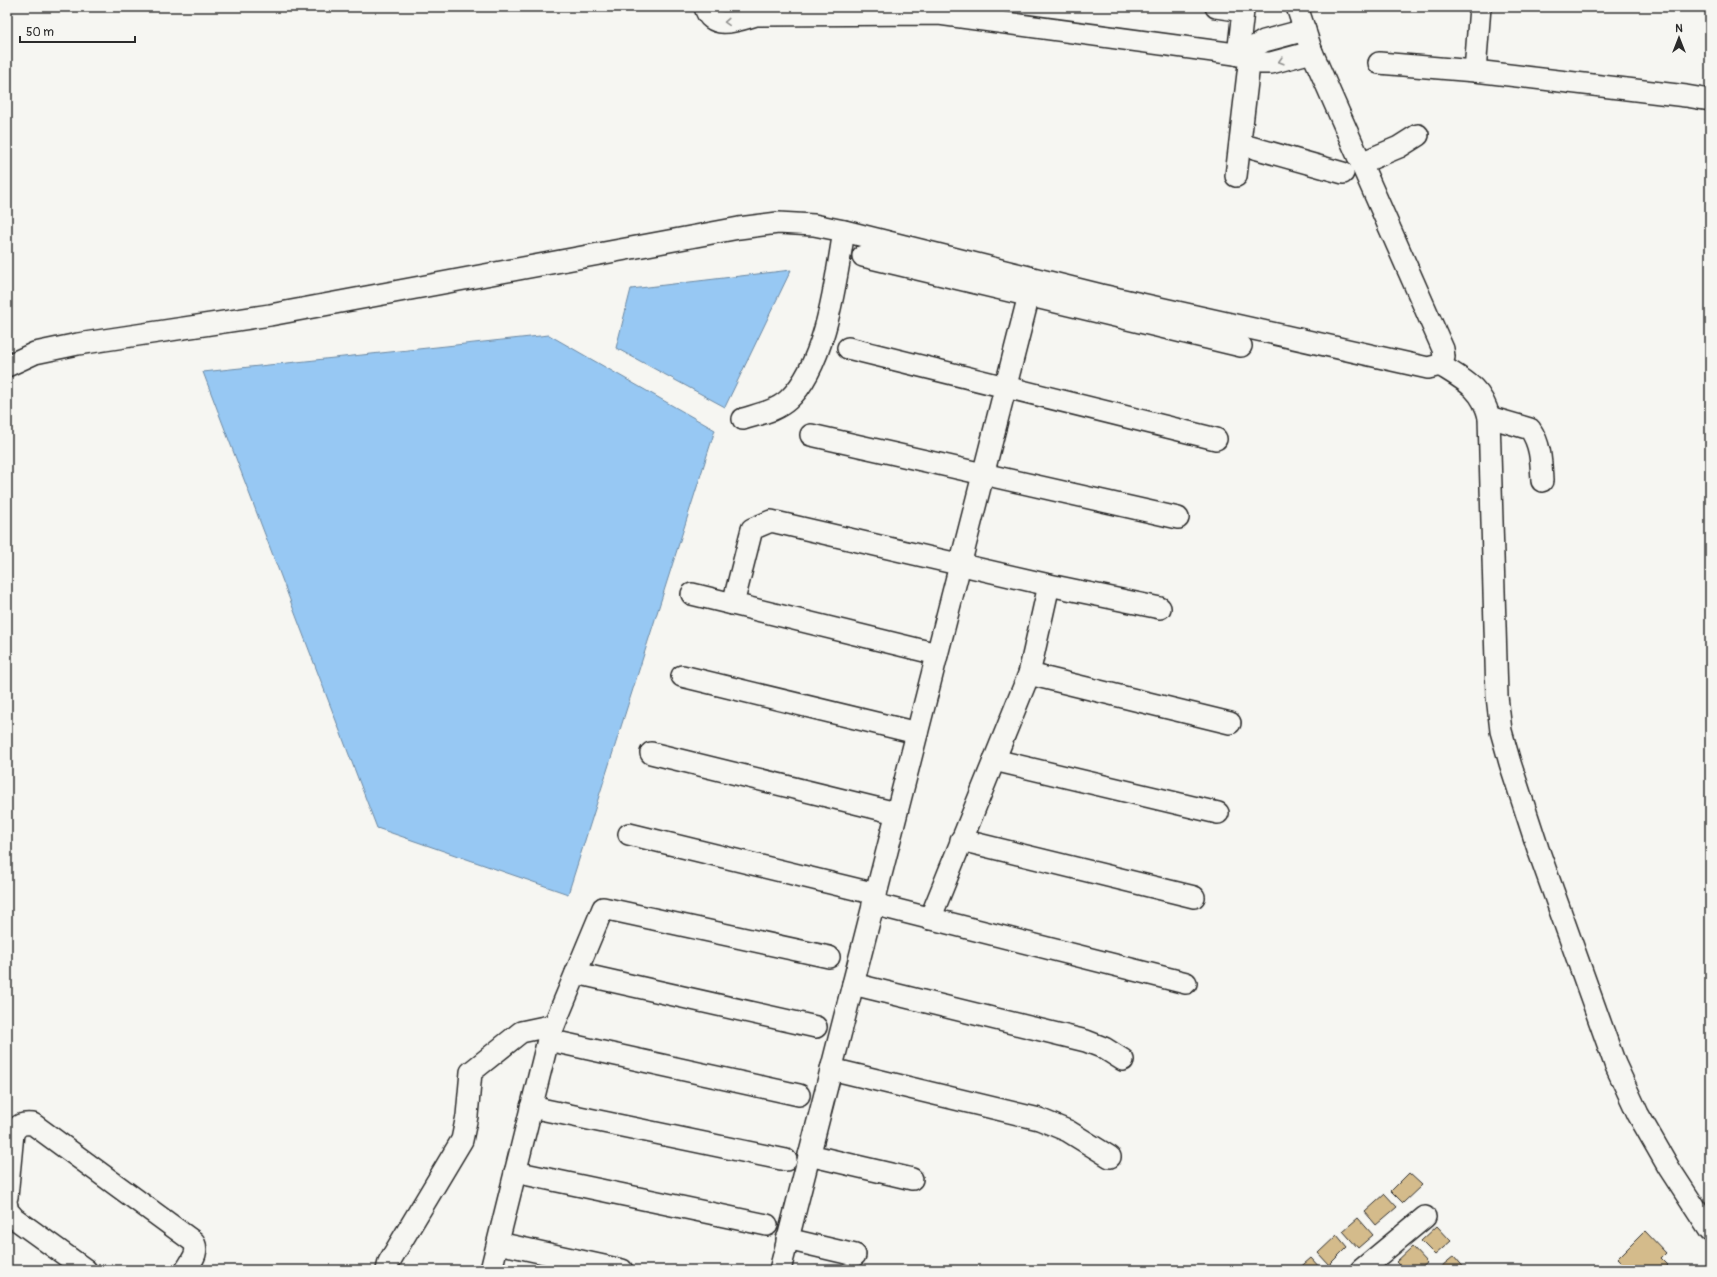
<svg xmlns="http://www.w3.org/2000/svg" width="1717" height="1277" font-family="Pangolin,sans-serif">
<rect width="100%" height="100%" fill="#f6f6f2"/>
<filter id="ink" filterUnits="userSpaceOnUse"><feTurbulence type="fractalNoise" baseFrequency=".025" numOctaves="2"/><feDisplacementMap in="SourceGraphic" scale="8" xChannelSelector="R" yChannelSelector="G"/><feConvolveMatrix kernelMatrix="1 2 1 2 8 2 1 2 1" color-interpolation-filters="sRGB"/></filter>
<g filter="url(#ink)">
<g fill="#97c8f3" stroke="#6c89a3">
<path d="M791,270L725,407L616,348L631,289Z"/>
<path d="M549,335L715,430L568,894L377,828L203,372Z"/>
</g>
<g fill="#d4bb8b" stroke="#2b2b2b">
<path d="M1409,1173L1422,1185L1403,1203L1391,1191Z"/>
<path d="M1385,1194L1397,1207L1376,1225L1365,1212Z"/>
<path d="M1358,1218L1373,1235L1358,1248L1343,1231Z"/>
<path d="M1437,1226L1451,1241L1435,1255L1421,1241Z"/>
<path d="M1645,1231L1666,1253L1661,1258L1668,1265L1663,1270H1628L1617,1259Z"/>
<path d="M1337,1235L1347,1247L1329,1265L1318,1253Z"/>
<path d="M1412,1247L1427,1263L1419,1270H1404L1396,1262Z"/>
<path d="M1454,1256L1466,1270H1437Z"/>
<path d="M1311,1258L1322,1270H1297Z"/>
</g>
<g fill="none" stroke-linecap="round" stroke-linejoin="round">
<g stroke="#2b2b2b" stroke-width="24">
<g id="minor">
<path d="M705,7C711,32 739,20 756,15L939,14L1250,56L1260,63H1271L1312,52"/>
<path d="M1216,7L1243,11L1238,55"/>
<path d="M1379,63L1475,71L1686,96L1710,100"/>
<path d="M1475,71L1480,7"/>
<path d="M1240,144L1343,173"/>
<path d="M1361,163L1399,147L1418,135"/>
<path d="M1236,176L1250,56L1254,47L1264,41L1305,30"/>
<path d="M863,256L1241,346"/>
<path d="M848,348L1216,439"/>
<path d="M1440,365C1464,380 1482,388 1489,417L1497,696L1501,731L1510,763L1538,849L1615,1064L1638,1114L1669,1168L1710,1231"/>
<path d="M7,366L35,353L78,344L270,315L739,228L778,223L814,225L844,231L1101,295L1428,368L1440,365L1444,357L1443,349L1312,52L1297,7"/>
<path d="M1489,417L1530,429C1541,445 1541,462 1542,481"/>
<path d="M743,419C759,414 776,411 788,400C826,365 836,279 844,231"/>
<path d="M811,435L1178,518"/>
<path d="M692,594L733,604"/>
<path d="M937,654L733,604L752,529L771,521L1049,585L1160,608"/>
<path d="M1029,674L1230,723"/>
<path d="M682,676L917,733"/>
<path d="M651,753L896,813"/>
<path d="M994,760L1218,813"/>
<path d="M629,834L876,894"/>
<path d="M961,840L1194,897"/>
<path d="M873,904L1186,983"/>
<path d="M930,919L1029,674L1049,585"/>
<path d="M576,973L816,1027"/>
<path d="M853,984L1086,1041L1104,1048L1123,1060"/>
<path d="M548,1040L799,1095"/>
<path d="M831,1069L1039,1119L1068,1131L1110,1157"/>
<path d="M531,1107L786,1160"/>
<path d="M809,1155L912,1179"/>
<path d="M515,1172L767,1225"/>
<path d="M7,1197L13,1133C19,1124 22,1123 33,1124L194,1242C199,1253 192,1260 186,1270"/>
<path d="M7,1206V1210L14,1218L86,1270"/>
<path d="M787,1239L855,1255"/>
<path d="M498,1243L622,1270"/>
<path d="M387,1270L389,1262L462,1140L467,1116L471,1072L521,1032L554,1025"/>
<path d="M491,1270L548,1040L603,908L829,957"/>
<path d="M780,1270L1029,295"/>
<path d="M1361,1270L1425,1217"/>
</g>
</g>
<use href="#minor" stroke="#f6f6f2" stroke-width="21"/>
</g>
<defs><path id="oneway-chevron" d="M-2-3.5L2.5 0L-2 3.5" fill="none" stroke-width="1.6" stroke-linecap="round" stroke-linejoin="round"/></defs>
<g stroke="#90908e">
<use href="#oneway-chevron" transform="translate(727 22) rotate(177)"/>
<use href="#oneway-chevron" transform="translate(1281 61) rotate(164)"/>
</g>
</g>
<rect width="1717" height="1277" fill="none" stroke="#f6f6f2" stroke-width="24"/>
<rect x="12" y="12" width="1693" height="1253" fill="none" stroke="#2b2b2b" stroke-width="1.5" filter="url(#ink)"/>
<g transform="translate(1679 38)" stroke="#f6f6f2" stroke-width="3" paint-order="stroke">
<path d="M0-3L7 15L0 10L-7 15Z" fill="#2b2b2b"/>
<text y="-6" font-size="11" font-weight="bold" text-anchor="middle" fill="#2b2b2b">N</text>
</g>
<path d="M20 36v6h115v-6" fill="none" stroke="#2b2b2b" stroke-width="2"/>
<text x="26" y="36" font-size="12" fill="#2b2b2b" stroke="#f6f6f2" stroke-width="3" paint-order="stroke">50 m</text>
</svg>
